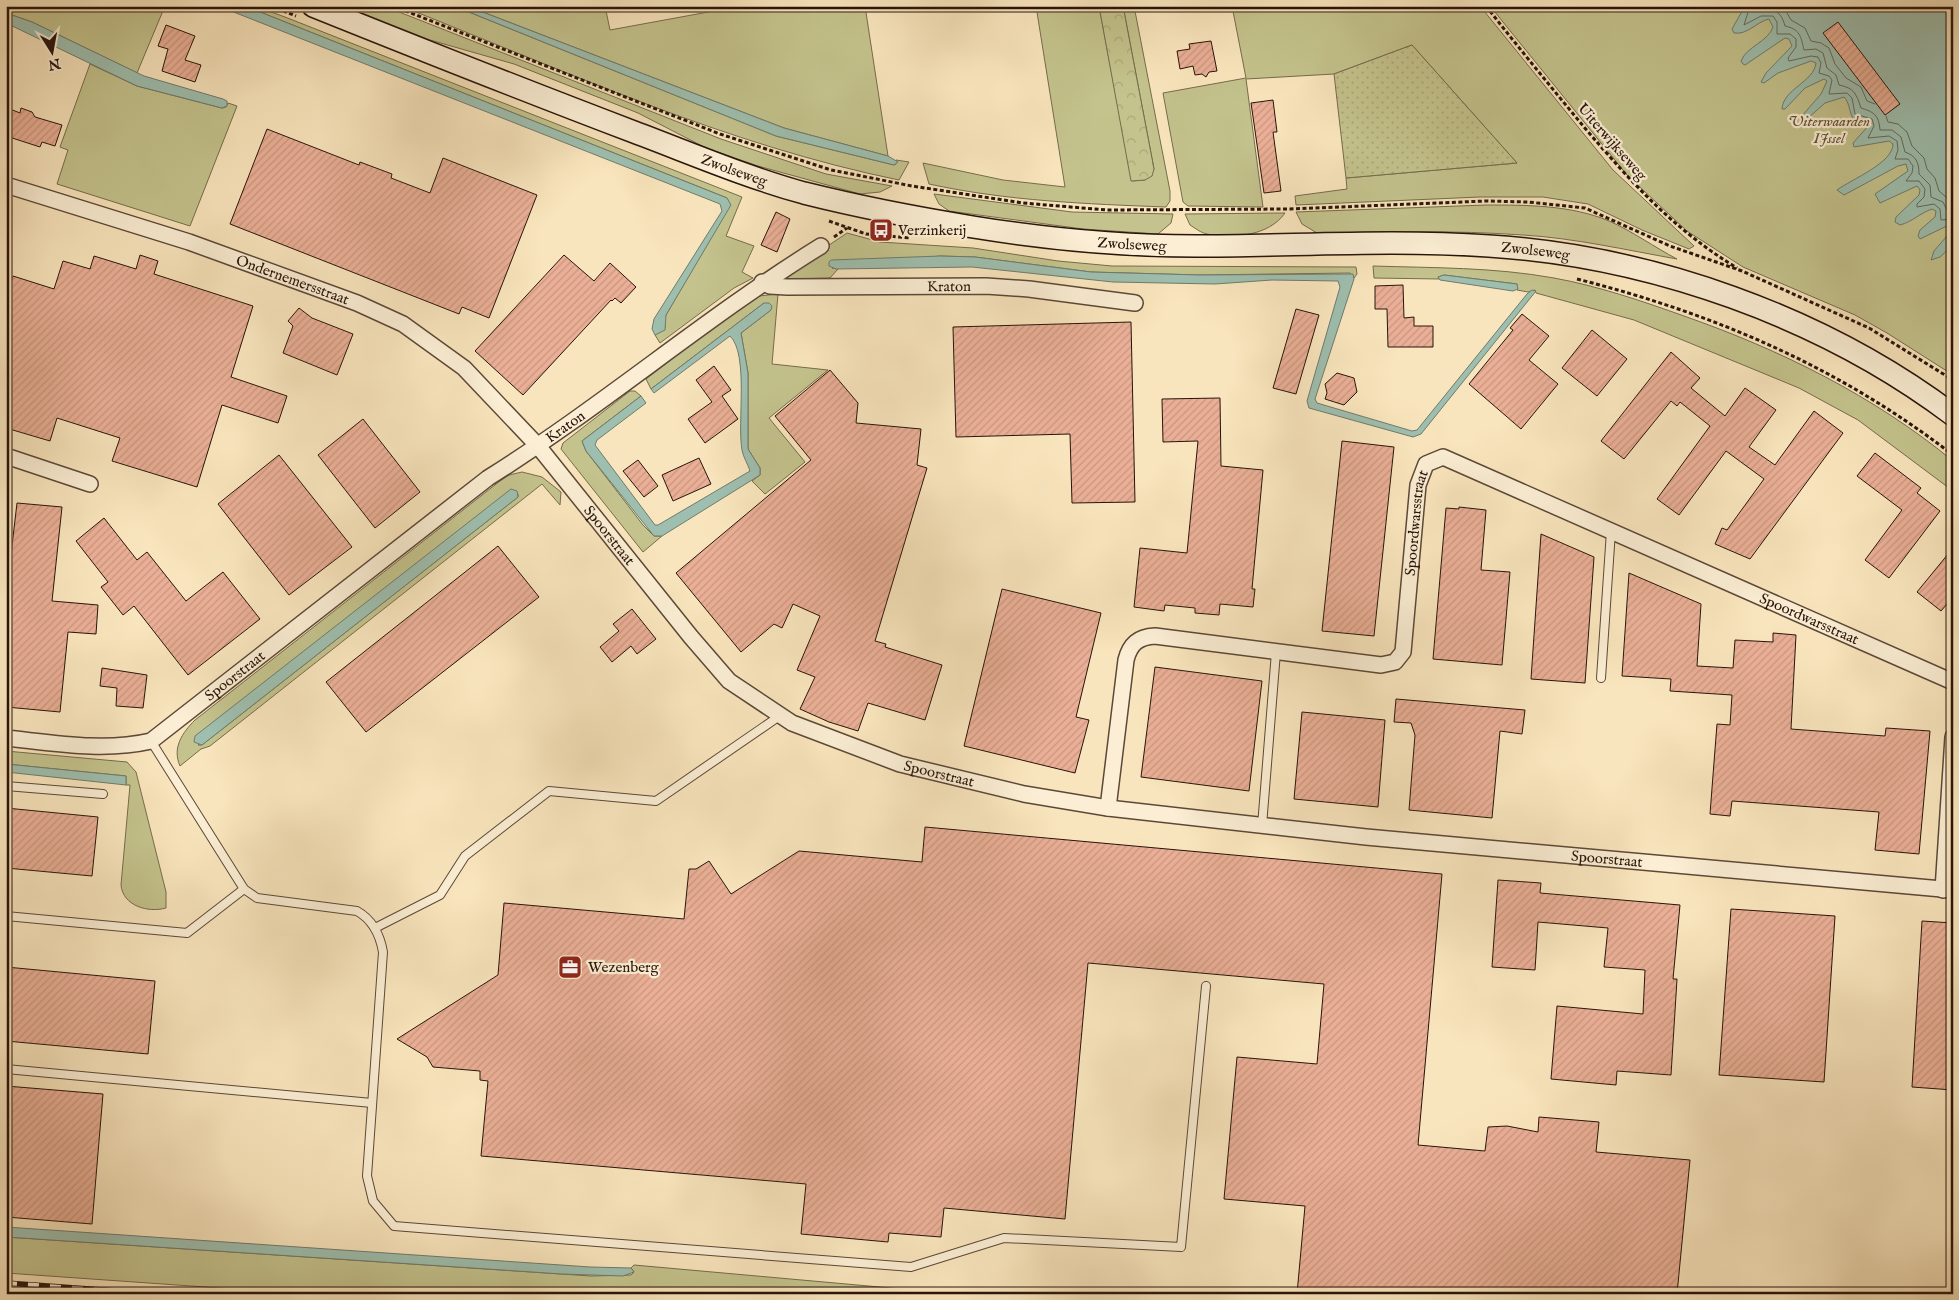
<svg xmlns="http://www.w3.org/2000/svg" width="1959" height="1300" font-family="'IM FELL English',serif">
<defs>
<pattern id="forest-crowns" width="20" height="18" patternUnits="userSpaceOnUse" patternTransform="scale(1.25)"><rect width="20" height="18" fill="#c4c38d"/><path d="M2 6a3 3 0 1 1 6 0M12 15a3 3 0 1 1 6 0" fill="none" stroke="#a8a778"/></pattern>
<pattern id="garden-dots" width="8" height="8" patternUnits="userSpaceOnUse" patternTransform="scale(1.25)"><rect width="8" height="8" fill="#c4c38d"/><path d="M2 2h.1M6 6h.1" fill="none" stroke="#a8a778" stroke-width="1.8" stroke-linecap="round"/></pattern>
<pattern id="building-hatch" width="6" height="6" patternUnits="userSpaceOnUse" patternTransform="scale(1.25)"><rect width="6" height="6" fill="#eaaf96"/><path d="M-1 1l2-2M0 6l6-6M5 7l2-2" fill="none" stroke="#c99680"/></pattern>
</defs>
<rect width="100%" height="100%" fill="#f9e5bd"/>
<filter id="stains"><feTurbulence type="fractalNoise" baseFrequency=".004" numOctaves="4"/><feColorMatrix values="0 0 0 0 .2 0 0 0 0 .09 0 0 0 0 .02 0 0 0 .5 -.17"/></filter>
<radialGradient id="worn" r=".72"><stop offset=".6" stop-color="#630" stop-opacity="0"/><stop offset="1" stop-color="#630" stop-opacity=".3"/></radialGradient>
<g fill="#c4c38d" stroke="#766c4c" fill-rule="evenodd">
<path d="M6,6H165L137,73L32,22L6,13Z"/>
<path d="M245,6H255L285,17L742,197L726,236L754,246L742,272L753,278L734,288L660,343L655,335L665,328L664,318L666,315L730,205L727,198Z"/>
<path d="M344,6H384L721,139L826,174L892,186L880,192L860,194L758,166L706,148L638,113L514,64L430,40Z"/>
<path d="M401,6H454L776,136L894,165L896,164V160L909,162L899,180C727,145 565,71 401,6Z"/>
<path d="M467,6H605L610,30L741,6H865L888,156L784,128Z"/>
<path d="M1036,6H1099L1132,181L1145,180L1154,169L1123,6H1134L1170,191V201L1166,207C1087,204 1007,201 929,184L923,163L1003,180L1065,187Z"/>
<path d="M1232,6H1480L1613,170L1694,246L1689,249L1642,230L1588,204L1543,197H1480L1296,205L1295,196L1347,189L1346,178L1517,163L1412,45L1334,74L1246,79L1263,207L1188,206L1183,202L1163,93L1246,78Z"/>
<path d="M1490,6H1953V375L1887,333L1855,315L1743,267L1687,231L1627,175Z"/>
<path d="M90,64L137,86L222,108L226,107L228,103L237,106L190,226L57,184L68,150L60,147Z"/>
<path d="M934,194L1072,212L1173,214L1171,223L1158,234L1083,229L949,211L939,204Z"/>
<path d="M1486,205C1527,205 1571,205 1609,221C1632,231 1654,247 1677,259C1626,250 1574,238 1523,235C1454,230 1386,232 1317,233L1302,224L1296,212Z"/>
<path d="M1285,213C1269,236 1233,239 1207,234C1201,233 1195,228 1190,225L1185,214Z"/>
<path d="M847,233L880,242L973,248L1058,261L1112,266L1356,267L1357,274L1354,278L1350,273L1200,275L1091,272L975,257L940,256L832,268L838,269L830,278L788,279L786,274Z"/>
<path d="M1373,266C1434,268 1493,267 1554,278C1598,286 1642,301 1684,316C1781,350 1874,396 1953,461V491L1858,420L1799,388L1634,320L1536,293L1535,290L1528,292L1517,290V284L1444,275L1438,277L1439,279L1374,278Z"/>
<path d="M778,294L772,364L828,370L769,418L805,462L765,494L752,481L760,475V468L748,449V373L741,333L771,310L764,303L651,389L646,379L746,302L759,296Z"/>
<path d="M630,391H635L641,396L582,441L586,451L643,525L654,536H662L643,552L561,449L563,443Z"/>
<path d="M522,472L542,477L561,492L560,505L542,484L210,746L201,749L180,766C172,748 182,733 195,720L500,481L509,475ZM518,494V497L202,745H198Z"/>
<path d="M6,751L127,762L136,772L166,892V908C148,913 123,906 121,885L130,785H126V776L6,764Z"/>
<path d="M6,1237L591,1276L631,1275L634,1272L631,1268L634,1265L958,1294H305L6,1273Z"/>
</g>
<path fill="url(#forest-crowns)" stroke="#766c4c" d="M1099,6H1123L1154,169L1152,176L1145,180L1131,181Z"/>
<path fill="url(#garden-dots)" stroke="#766c4c" d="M1412,45L1517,163L1346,178L1334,74Z"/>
<g fill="#9ebfaf" stroke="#6f7b6d">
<path d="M232,6H245L727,198L731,205L666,315L665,330L655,335L652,329L654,319L722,211L720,204L231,11Z"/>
<path d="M454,6H467L784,128L888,156L898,162L894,165L776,136Z"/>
<path d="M1745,6H1953V223L1920,239L1918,236L1920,230L1935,217L1936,211L1932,209C1920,213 1912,222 1900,225L1895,222L1896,217L1919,195L1920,190L1917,186L1880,203L1875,194L1908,171L1906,164L1898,166L1844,195L1837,190C1852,179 1893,163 1893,144L1889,141L1854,147L1853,143L1869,125L1867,121L1854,120C1849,113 1850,103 1844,97L1825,103L1807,119L1801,117L1821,94L1827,81L1824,79L1805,88L1785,109H1782C1783,89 1814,82 1816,63L1811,61L1778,73L1764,83L1761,82L1766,73L1792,46L1789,39L1785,38L1745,65L1743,64L1741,61C1747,46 1768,42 1773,27L1769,19C1756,22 1748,35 1734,33L1732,29Z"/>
<path d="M6,13L32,22L144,76L223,99L227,101V106L222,108L137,86L6,23Z"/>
<path d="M1953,229V245L1940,257L1931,260L1934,251Z"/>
<path d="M940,256L975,257L1091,272L1200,275L1353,274L1354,279L1315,399L1317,403L1412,431L1417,430L1527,294L1532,290L1536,291L1421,434L1413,437L1309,408L1307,401L1340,287L1338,281L1272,280L1215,284L1113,282L972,267L836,269L829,266V262L831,260Z"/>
<path d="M1444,275L1517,284L1518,289L1513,291L1440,280L1438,277Z"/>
<path d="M764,303H769L772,306L771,310L741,333L748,373V449L760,468V475L662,536H654L586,451L582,441L641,396L646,403L597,440L595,445L655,525H658L750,471C748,464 743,457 742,450C737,423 749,354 730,336L654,393L651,389Z"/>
<path d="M511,489L517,491L518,497L202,745L194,742L195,736Z"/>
<path d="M6,764L126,776V785L6,772Z"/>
<path d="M6,1227L590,1267L631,1268L634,1272L623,1276L562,1274L6,1237Z"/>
</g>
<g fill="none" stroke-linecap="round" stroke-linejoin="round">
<g stroke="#636a5c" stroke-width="1">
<path d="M1750,6L1744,25L1761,16H1773L1777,22V34H1790L1796,39V47L1788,58L1789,61L1811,56L1818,57L1821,63L1819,73L1829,76L1832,80L1829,94L1847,93L1852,98L1855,114L1872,119L1874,126L1868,138L1889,136L1897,141L1898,150L1895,159H1908L1913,166L1912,173L1906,181H1919L1925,189L1924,197L1917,204V207L1934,204L1940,209L1941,220L1953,219"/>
<path d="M1756,6L1758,10C1774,8 1781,11 1785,26C1800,29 1801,37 1804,50L1816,49L1823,53L1827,68L1836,75L1839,85C1854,88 1856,93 1861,108C1874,112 1879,115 1880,130H1892L1901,137L1905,152C1916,156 1919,162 1919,174L1930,185L1931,197L1943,202L1948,212L1953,213"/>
<path d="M1783,6L1791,20L1805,28L1811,41L1821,43L1829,48L1835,64L1846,78L1861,87L1867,101L1875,104"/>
<path d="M1886,116L1888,122L1898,124L1907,132L1912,146L1924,158L1927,169L1935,178L1939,191L1953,203"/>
</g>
</g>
<g fill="url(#building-hatch)" stroke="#28140a">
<path d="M1838,22L1900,104L1885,115L1823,33Z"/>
<path d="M166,25L195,36L185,60L201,65L195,82L162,71L168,49L158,46Z"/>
<path d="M1211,41L1217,71L1209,72L1206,77L1202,74L1195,75L1193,66L1180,69L1177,51L1190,49L1189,44Z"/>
<path d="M1273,100L1277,132H1273L1281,191L1264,193L1251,103Z"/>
<path d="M21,108L32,112L35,117L62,125L55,146L42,142L40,147L6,136V120L10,109L20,113Z"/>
<path d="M267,129L359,165L360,162L392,174L391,178L430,193L443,158L537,195L489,318L462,307L459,314L230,224Z"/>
<path d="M776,212L790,219L777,252L761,245Z"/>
<path d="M140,255L158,261L154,274L253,306L231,377L287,396L278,423L222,405L197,487L112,461L120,438L57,418L50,441L6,428V297L13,276L54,289L63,261L90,269L94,256L136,269Z"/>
<path d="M564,255L594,281L610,263L636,287L621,303L615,298L612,301L611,300L523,395L475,351Z"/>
<path d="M1403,285L1404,318L1414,317V326H1433V347H1388L1387,309H1375V286Z"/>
<path d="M299,308L312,318L353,334L337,375L283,353L293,326L288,321Z"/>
<path d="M1296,309L1319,315L1296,394L1273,388Z"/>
<path d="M1522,314L1549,336L1529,360L1558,384L1521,429L1469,384L1513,330L1510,328Z"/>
<path d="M1131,322L1135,502L1072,503L1070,434L956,437L953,327Z"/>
<path d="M1592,330L1627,359L1597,396L1562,368Z"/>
<path d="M1671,352L1700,378L1691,388L1725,416L1745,388L1776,410L1749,447L1775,465L1814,411L1843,433L1750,559L1715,544L1722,528L1727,530L1764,479L1726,451L1679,515L1657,499L1710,426L1680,402L1677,406L1671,401L1624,459L1601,441Z"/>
<path d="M714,366L731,390L722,396L738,419L705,443L688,419L712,402L696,380Z"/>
<path d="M830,370L858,403L856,423L921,429L917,465L927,468L875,641L886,644L885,647L942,665L925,720L868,703L858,731L829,722L800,709L815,677L797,670L820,616L793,604L782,628L774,624L741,652L676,573L811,460L775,416Z"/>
<path d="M1337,373L1354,378L1357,392L1344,405L1325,399L1327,393L1325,384Z"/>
<path d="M1220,398L1221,466L1263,470L1252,589H1255L1253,607L1220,604L1219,615L1195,613V608L1165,605L1164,611L1134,607L1140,548L1187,553L1198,441L1163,442L1162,399Z"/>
<path d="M363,419L420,492L375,528L318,455Z"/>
<path d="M1342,441L1394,447L1374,636L1322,631Z"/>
<path d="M1875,453L1921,488L1917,493L1940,511L1889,578L1865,560L1902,510L1857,476Z"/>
<path d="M279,455L352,547L289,595L218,504Z"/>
<path d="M699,458L711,484L673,501L662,475Z"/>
<path d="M638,460L658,486L644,497L623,471Z"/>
<path d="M17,503L62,507L52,601L98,605L96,634L68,632L60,712L6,707V597Z"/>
<path d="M1459,507L1486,510L1481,570L1510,572L1502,665L1433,659L1446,508L1459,509Z"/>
<path d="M104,518L137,560L147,552L186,601L223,572L260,619L188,675L134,606L123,615L101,587L108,582L76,541Z"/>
<path d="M1541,534L1594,557L1585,683L1531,679Z"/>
<path d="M498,546L539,597L366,732L326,682Z"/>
<path d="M1953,548V597L1941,611L1917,592Z"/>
<path d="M1629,573L1701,604L1697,666L1733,668L1735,640L1773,642V633L1796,635L1791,729L1885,736L1886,728L1930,731L1919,854L1875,850L1879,812L1732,801L1730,816L1710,814L1717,724L1730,725L1732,695L1670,691L1671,679L1622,676Z"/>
<path d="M1002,589L1101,613L1076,717L1089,720L1075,773L964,746Z"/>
<path d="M632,609L656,639L637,654L631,646L612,662L600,647L619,631L613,624Z"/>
<path d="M1155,667L1262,681L1249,791L1141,777Z"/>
<path d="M102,668L147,675L143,708L116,706L117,688L100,686Z"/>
<path d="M1396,699L1525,710L1522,734L1500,731L1492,818L1409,810L1415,735L1411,723L1394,722Z"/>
<path d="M1302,712L1385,720L1378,807L1294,799Z"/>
<path d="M6,808L98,817L92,876L6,868Z"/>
<path d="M925,827L1442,874L1418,1145L1485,1151L1488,1127L1507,1126L1538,1132L1539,1117L1599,1122L1596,1152L1690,1160L1677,1294H1297L1305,1206L1224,1199L1237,1057L1317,1064L1324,984L1088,963L1065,1219L944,1208L941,1237L889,1233L888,1242L801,1234L806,1184L481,1156L488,1081L480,1080V1071L433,1067L427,1057L397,1039L498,975L504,903L684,919L689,869H696L709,861L731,894L799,851L922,862Z"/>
<path d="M1498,880L1541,883L1540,893L1680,905L1673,979H1677L1671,1075L1617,1071L1616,1085L1551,1079L1557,1006L1643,1014L1645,970L1604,967L1608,928L1538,922L1535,970L1492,967Z"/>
<path d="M1731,909L1835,916L1824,1082L1719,1075Z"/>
<path d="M1922,921L1953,923V1090L1912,1087Z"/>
<path d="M6,967L155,981L148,1054L6,1041Z"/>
<path d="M6,1086L103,1094L92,1224L6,1217Z"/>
</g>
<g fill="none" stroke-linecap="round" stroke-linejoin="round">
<g stroke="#5c4837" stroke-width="10">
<g id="lane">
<path d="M1601,678L1611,531"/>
<path d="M151,741L244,889L257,898L357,911C373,920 380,935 383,952L367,1176L373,1201L394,1226L911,1267L1004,1238L1181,1247L1206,986"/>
<path d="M6,786L103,794"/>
<path d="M1262,826L1276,652"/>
<path d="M6,916L187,933L244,889"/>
<path d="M375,928L440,895L465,856L549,791L656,801L781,715"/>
<path d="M6,1069L372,1103"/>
</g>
</g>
<g stroke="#5c4837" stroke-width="18">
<g id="street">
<path id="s1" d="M6,185L189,242L357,303L403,324L464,368L538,446L691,637L729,681L792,723L900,764L1024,794L1108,808L1366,837L1953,890"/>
<path id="s2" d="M762,282L770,286L787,287L986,286L1029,289L1135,303"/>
<path d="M6,456L90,484"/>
<path id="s3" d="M6,738C54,743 104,752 151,741L488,478C603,406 706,317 821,246"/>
<path id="s4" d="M1108,808L1126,660C1130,644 1138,637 1155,636L1381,665L1395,662L1403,652L1418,485L1426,464L1443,457L1953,682"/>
<path d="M1943,890L1953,737"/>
</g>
</g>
<g stroke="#28140a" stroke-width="24">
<g id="secondary">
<path id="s5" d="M313,6C420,49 526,91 634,132C690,153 746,177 804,193C860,207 917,218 973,227C1047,239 1121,246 1196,246C1294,246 1392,239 1489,246C1651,256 1823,317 1953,415"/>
</g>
</g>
<g stroke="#28140a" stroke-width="3" stroke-dasharray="4 2.5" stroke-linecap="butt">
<path d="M271,6L296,16"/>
<path d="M393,6L720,134L831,170L912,186L1023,203L1107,210L1290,209L1486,201L1528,202L1585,208L1670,246L1742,271L1869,328L1953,380"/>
<path d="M1486,6C1518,47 1551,87 1584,127C1632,183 1673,229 1737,268"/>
<path d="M829,221L866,234L910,238"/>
<path d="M834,237L847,228"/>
<path d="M1577,279C1715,314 1839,367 1953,455"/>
</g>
<use href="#lane" stroke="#fbeed4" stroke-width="8"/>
<use href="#street" stroke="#fbeed4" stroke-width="15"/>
<use href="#secondary" stroke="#fbeed4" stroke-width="21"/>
<g stroke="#28140a" stroke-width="5.5">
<path id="rail" d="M6,1283L159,1294"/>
</g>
<use href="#rail" stroke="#fbeed4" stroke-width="4" stroke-dasharray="11" stroke-linecap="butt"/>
</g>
<defs>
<g id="bus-square" transform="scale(1.25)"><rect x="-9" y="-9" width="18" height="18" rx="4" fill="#8f2418" stroke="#fbeed4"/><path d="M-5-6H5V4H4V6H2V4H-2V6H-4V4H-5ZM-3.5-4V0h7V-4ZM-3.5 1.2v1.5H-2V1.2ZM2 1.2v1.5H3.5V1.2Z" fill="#fff"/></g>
<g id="office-square" transform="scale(1.25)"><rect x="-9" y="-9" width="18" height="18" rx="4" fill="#8f2418" stroke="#fbeed4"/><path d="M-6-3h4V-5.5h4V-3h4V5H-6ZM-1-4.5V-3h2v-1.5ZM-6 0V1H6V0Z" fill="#fff"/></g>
</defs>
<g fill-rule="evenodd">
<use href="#bus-square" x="881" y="230"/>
<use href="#office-square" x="570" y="967"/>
</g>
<g text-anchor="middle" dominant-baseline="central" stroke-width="4.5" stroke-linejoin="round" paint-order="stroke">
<g font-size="15" font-style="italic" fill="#5f5138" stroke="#fbeed4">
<text x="1829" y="121">Uiterwaarden<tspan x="1829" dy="17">IJssel</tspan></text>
</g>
<g font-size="15" fill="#28140a" stroke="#fbeed4">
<text transform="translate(1612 142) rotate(49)">Uiterwijkseweg</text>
<text stroke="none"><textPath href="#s5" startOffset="452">Zwolseweg</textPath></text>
<text stroke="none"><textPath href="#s5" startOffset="858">Zwolseweg</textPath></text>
<text stroke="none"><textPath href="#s5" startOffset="1262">Zwolseweg</textPath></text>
<text stroke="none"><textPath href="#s1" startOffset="302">Ondernemersstraat</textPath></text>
<text stroke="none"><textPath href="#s2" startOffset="188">Kraton</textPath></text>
<text stroke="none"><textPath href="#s3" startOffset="666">Kraton</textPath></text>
<text stroke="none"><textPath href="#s4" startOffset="575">Spoordwarsstraat</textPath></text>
<text stroke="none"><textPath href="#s1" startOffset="718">Spoorstraat</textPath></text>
<text stroke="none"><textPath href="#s4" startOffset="1054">Spoordwarsstraat</textPath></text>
<text stroke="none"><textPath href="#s3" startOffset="252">Spoorstraat</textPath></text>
<text stroke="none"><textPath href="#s1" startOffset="1138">Spoorstraat</textPath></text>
<text stroke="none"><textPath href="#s1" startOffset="1812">Spoorstraat</textPath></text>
</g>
<g font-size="15" fill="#28140a" stroke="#fbeed4" text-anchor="start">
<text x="898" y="230">Verzinkerij</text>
<text x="588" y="967">Wezenberg</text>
</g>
</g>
<rect width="1959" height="1300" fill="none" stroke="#f9e5bd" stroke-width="25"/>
<rect x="8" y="8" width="1944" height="1285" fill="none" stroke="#28140a" stroke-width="2.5"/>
<rect x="12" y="12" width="1934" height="1275" fill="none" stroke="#28140a"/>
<g transform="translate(52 52) rotate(169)" stroke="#fbeed4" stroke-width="4" paint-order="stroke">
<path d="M0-4L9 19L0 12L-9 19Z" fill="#28140a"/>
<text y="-8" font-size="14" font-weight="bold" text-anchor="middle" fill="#28140a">N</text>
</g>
<rect width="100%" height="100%" filter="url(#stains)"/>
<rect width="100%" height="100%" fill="url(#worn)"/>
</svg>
